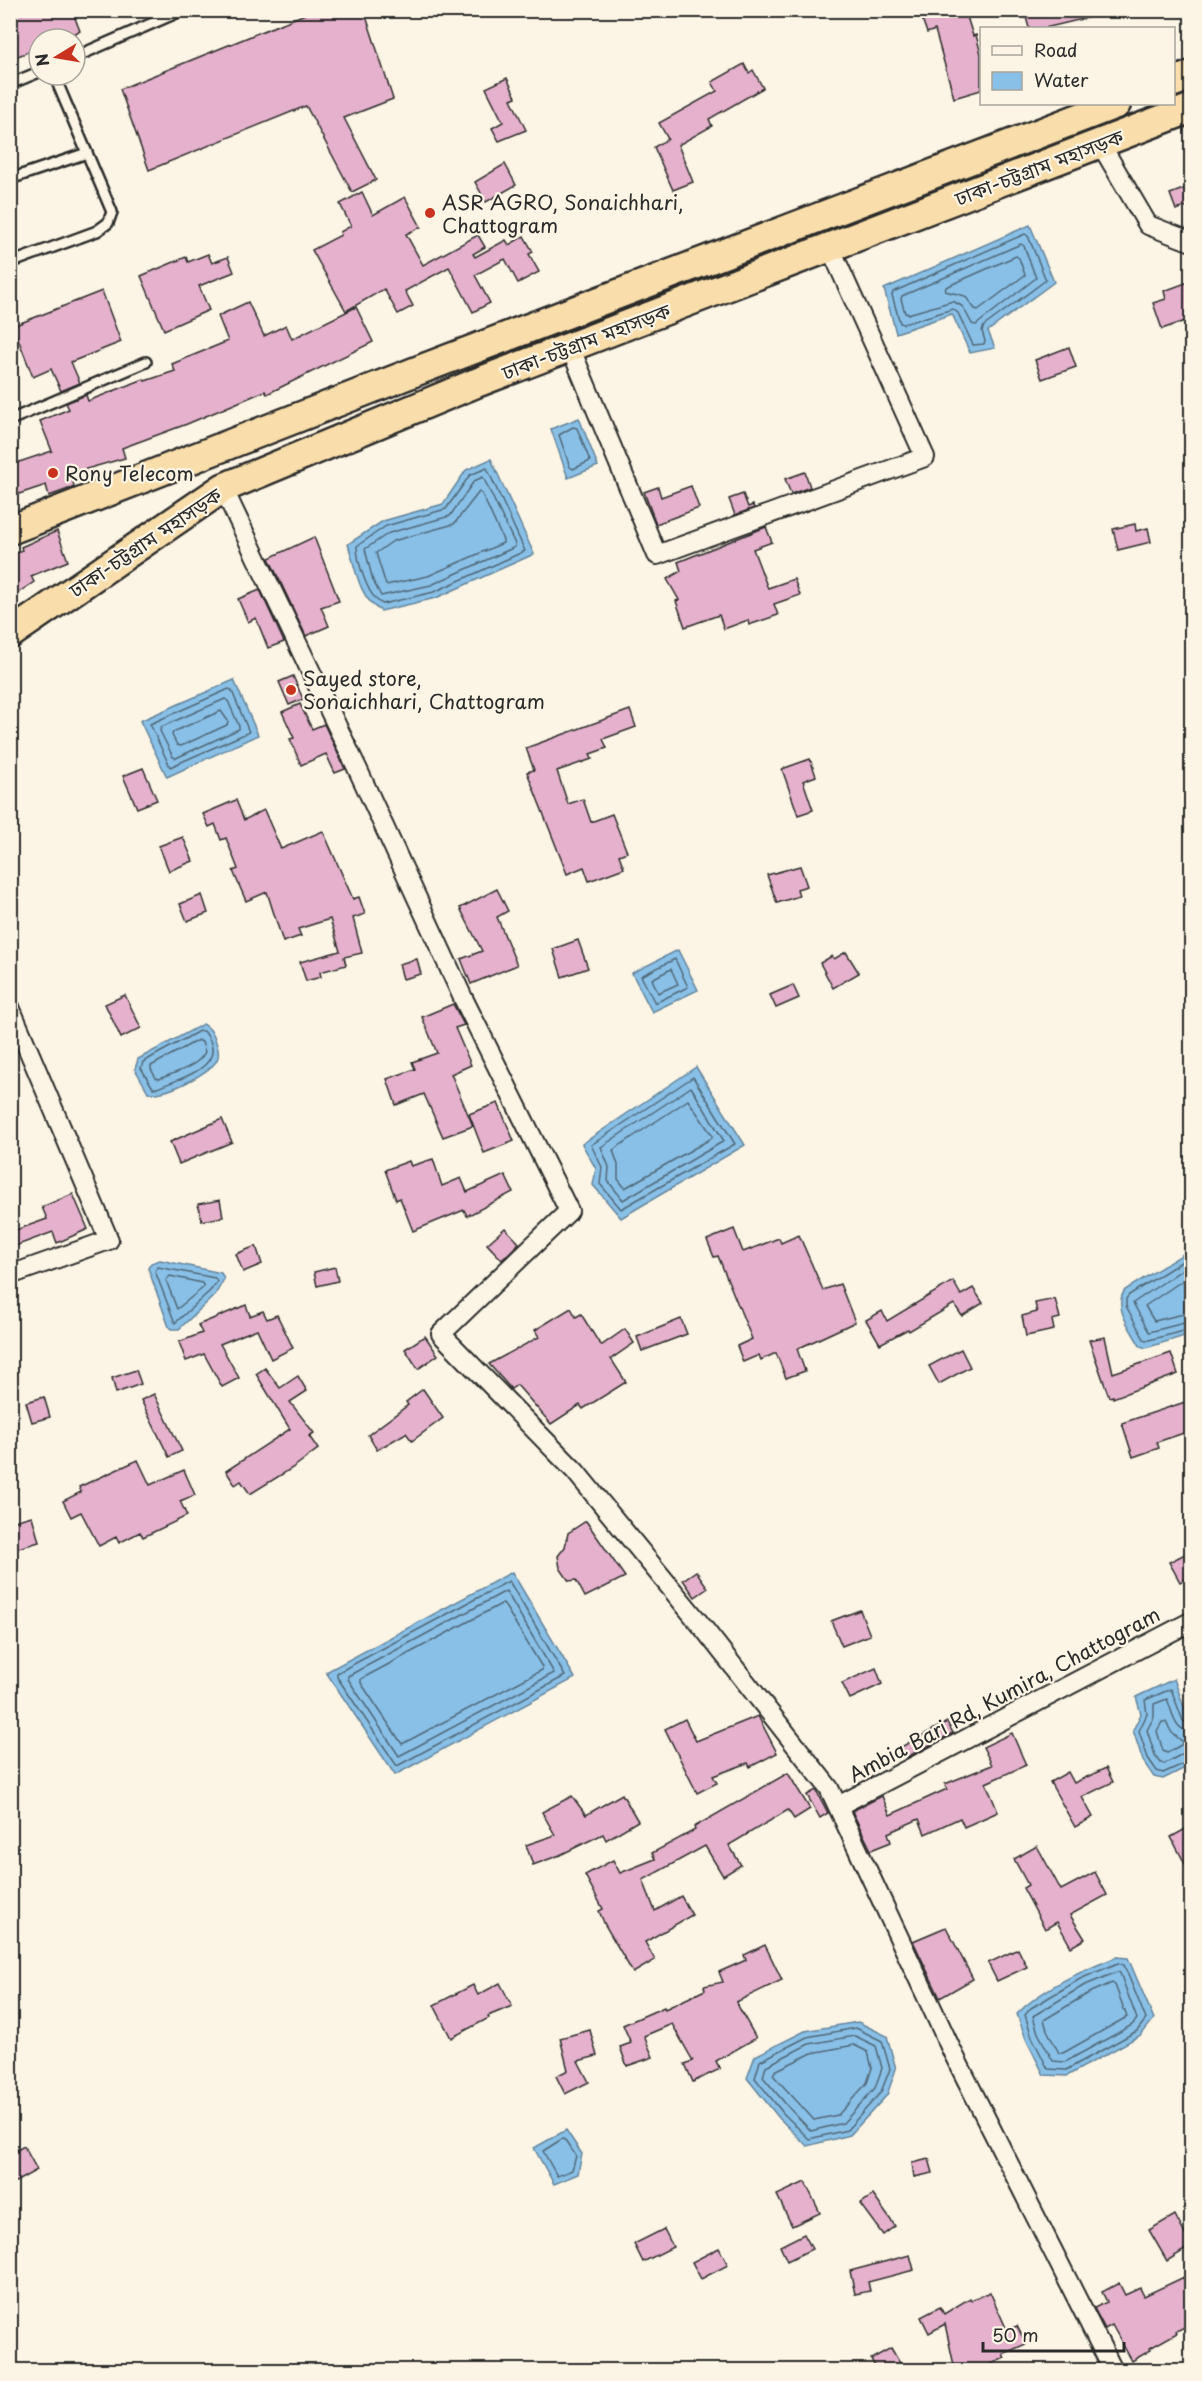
<svg xmlns="http://www.w3.org/2000/svg" width="1202" height="2381" font-family="'Playpen Sans','Noto Sans Bengali',sans-serif">
<rect width="100%" height="100%" fill="#fcf5e5"/>
<filter id="ink" filterUnits="userSpaceOnUse"><feTurbulence type="fractalNoise" baseFrequency=".0167" numOctaves="2"/><feDisplacementMap in="SourceGraphic" scale="12" xChannelSelector="R" yChannelSelector="G"/><feConvolveMatrix kernelMatrix="1 2 1 2 8 2 1 2 1" color-interpolation-filters="sRGB"/></filter>
<g filter="url(#ink)">
<g fill="#89c0e7" stroke="#63849c" stroke-width="1.5">
<path d="M1030,225L1054,282L988,331L995,348L970,353L952,314L896,333L884,289Z"/>
<path d="M579,418L598,466L568,478L551,429Z"/>
<path d="M491,459L534,554L436,598L381,611C359,599 355,567 348,544L383,521L443,504L466,470Z"/>
<path d="M234,680L258,735L167,777L140,721Z"/>
<path d="M678,950L698,990L652,1012L632,973Z"/>
<path d="M203,1024C211,1028 214,1034 216,1042C218,1048 220,1054 217,1060C211,1073 160,1099 148,1092L135,1069L138,1059Z"/>
<path d="M696,1067L745,1145L621,1218L593,1185L596,1169L582,1144Z"/>
<path d="M1191,1249V1334L1146,1348L1140,1346C1132,1330 1112,1308 1125,1290Z"/>
<path d="M160,1260L221,1273L224,1279L215,1295L179,1329H171L169,1327L148,1268L151,1263Z"/>
<path d="M512,1572L575,1678L395,1775L326,1672Z"/>
<path d="M1174,1679L1191,1726V1765L1163,1779L1154,1777L1143,1761L1133,1730L1141,1714L1136,1697Z"/>
<path d="M1117,1957L1128,1958L1154,2019L1141,2035L1067,2076L1044,2075L1026,2039L1017,2014C1043,1987 1082,1971 1117,1957Z"/>
<path d="M858,2022L887,2036L896,2069L887,2095L850,2135L807,2146L779,2118L747,2078L755,2056L805,2031Z"/>
<path d="M566,2130L582,2154L578,2174L554,2184L534,2148Z"/>
</g>
<g fill="none" stroke-linecap="round" stroke-linejoin="round">
<g stroke="#516776" stroke-width="1.5">
<path d="M1025,234L1028,236L1046,280L984,326L982,331L985,341L984,344L973,345L958,313L953,309L903,324L900,323L892,295L893,292Z"/>
<path d="M1021,244L1024,246L1036,278L976,325L972,324L963,307L953,301L908,314L905,313L901,299L902,296Z"/>
<path d="M1016,256L1019,258L1025,275L978,310L975,309L965,296L945,291L946,287Z"/>
<path d="M573,427L577,428L590,461L573,469L570,467L559,435Z"/>
<path d="M487,468L525,551L434,592L383,604C368,599 357,561 357,546L386,526L446,509L470,475Z"/>
<path d="M483,477L515,544V547L431,585L381,596L373,581L365,549L389,533L450,516L474,481Z"/>
<path d="M479,492L482,494L503,540V543L428,576L386,585L376,553L393,541L454,524Z"/>
<path d="M229,689L232,691L249,732L170,767L150,724Z"/>
<path d="M225,699L228,701L239,726V729L176,758L173,757L160,731L161,727Z"/>
<path d="M221,711L228,721L227,725L181,746L177,745L172,735L173,732Z"/>
<path d="M675,959L688,987L655,1003L641,976Z"/>
<path d="M671,969L678,984L658,993L652,979Z"/>
<path d="M199,1031H204C232,1066 181,1078 157,1088H153L141,1068L143,1062Z"/>
<path d="M198,1040L202,1042L205,1052C198,1067 173,1073 159,1079L156,1078L151,1069V1066Z"/>
<path d="M693,1077L735,1144L621,1209L600,1184L602,1167L591,1145Z"/>
<path d="M691,1087L724,1141L623,1200L608,1181L609,1167L601,1147Z"/>
<path d="M688,1100L712,1135V1138L625,1188L618,1179V1165L613,1150Z"/>
<path d="M1192,1255L1129,1295L1126,1299V1306L1145,1341L1192,1329"/>
<path d="M1192,1263L1133,1303L1149,1332L1192,1321"/>
<path d="M158,1267L215,1278L217,1282L210,1291L175,1323L155,1271Z"/>
<path d="M1192,1274L1145,1306L1154,1321L1192,1312"/>
<path d="M170,1276L202,1283L204,1287L177,1309L166,1280Z"/>
<path d="M509,1581L565,1676L397,1766L337,1677V1673Z"/>
<path d="M506,1591L554,1673L399,1756L348,1679V1676Z"/>
<path d="M503,1603L542,1667V1670L402,1744L361,1683V1679Z"/>
<path d="M1162,1722H1166L1172,1733L1183,1742L1181,1745L1167,1753L1163,1751L1157,1731Z"/>
<path d="M1192,1725L1183,1721L1171,1689L1145,1700L1147,1714L1139,1731L1148,1758L1157,1771L1163,1773L1192,1760"/>
<path d="M1192,1732C1174,1731 1173,1713 1167,1699L1154,1704V1717L1147,1730L1155,1755L1161,1763L1164,1764L1184,1753L1192,1752"/>
<path d="M1118,1963L1124,1965L1146,2019L1137,2031L1066,2070L1048,2069L1032,2037L1025,2015L1031,2008L1080,1979Z"/>
<path d="M1117,1972L1120,1973L1137,2019L1132,2025L1065,2062L1053,2061L1038,2033L1033,2016L1083,1986Z"/>
<path d="M1112,1983L1115,1985L1127,2017L1063,2053H1059L1047,2030L1044,2020L1087,1994Z"/>
<path d="M856,2028L882,2041L890,2069L881,2092L847,2130L809,2139L783,2113L755,2078L760,2061L807,2037Z"/>
<path d="M855,2036L876,2046L882,2068L875,2088L843,2123L811,2131L789,2108L763,2077L766,2066L809,2044Z"/>
<path d="M854,2045L868,2052L872,2068L867,2083L838,2115L814,2120L773,2075L775,2071L812,2053Z"/>
<path d="M562,2139L565,2140L576,2156L572,2170L557,2176L543,2151Z"/>
</g>
</g>
<g fill="#e5b1cc" stroke="#2b2b2b" stroke-width="1.5">
<path d="M10,10H72L80,31L60,39H39V48L10,59Z"/>
<path d="M315,10H364L393,99L344,118L376,180L352,192L306,106L149,170L120,89Z"/>
<path d="M919,10H943L944,15L965,10L973,36L976,35L981,54V90L954,98L935,30L927,33Z"/>
<path d="M1024,10H1094L1095,16L1045,28H1029Z"/>
<path d="M744,64L749,73L753,70L763,88L709,119L712,126L678,145L693,182L673,190L654,147L668,139L659,123L717,91L712,82Z"/>
<path d="M507,78L516,97L511,99L526,130L499,141L492,128L503,122L486,88Z"/>
<path d="M505,164L516,185L486,202L475,182Z"/>
<path d="M1191,186V205L1176,210L1170,194Z"/>
<path d="M362,192L373,215L405,197L421,227L406,234L423,265L478,235L485,247L473,254L475,257L506,240L509,245L524,236L533,252L529,254L539,272L518,283L505,259L475,275L490,303L473,312L449,267L405,291L413,306L398,314L384,289L346,311L312,250L341,235L340,232L351,226L340,204Z"/>
<path d="M208,254L212,263L228,257L234,272L199,286L209,310L164,330L141,276L186,257L188,262Z"/>
<path d="M1191,281V315L1187,316L1188,320L1162,329L1153,303L1166,299L1164,291Z"/>
<path d="M102,291L121,342L71,362L80,383L61,391L51,369L33,377L13,326Z"/>
<path d="M248,302L264,336L286,325L292,339L356,307L373,342L267,394L265,391L187,424L122,448L125,458L72,473L74,487L49,496L46,485L16,495L10,476V465L52,451L40,421L69,409L66,403L86,395L88,401L144,379L145,381L175,371L172,364L228,341L218,316Z"/>
<path d="M1069,347L1076,367L1042,379L1035,360Z"/>
<path d="M805,472L810,487L791,494L785,479Z"/>
<path d="M691,486L699,508L656,524L644,492L658,487L661,497Z"/>
<path d="M743,494L748,507L753,505L754,508L735,515L729,499Z"/>
<path d="M1135,524L1136,531L1148,528L1151,542L1118,550L1113,529Z"/>
<path d="M766,527L772,542L753,549L767,586L768,588L794,579L800,595L774,604L778,615L749,625L748,620L724,629L719,615L685,627L676,601L679,600L667,579L681,571L678,562Z"/>
<path d="M57,531L68,561L31,576L34,582L10,598V555L22,550L21,547Z"/>
<path d="M314,537L339,601L321,607L329,626L306,636L269,558Z"/>
<path d="M260,590L284,642L268,648L256,618L248,622L238,599Z"/>
<path d="M293,676L303,699L289,705L279,682Z"/>
<path d="M300,704L312,729L324,724L345,769L335,773L326,754L301,765L290,739L294,738L282,712Z"/>
<path d="M630,710L636,727L603,739L607,748L590,754L592,759L557,771L568,804L583,799L591,822L612,814L627,852L619,855L624,868L589,881L584,867L567,874L527,772L534,770L526,748Z"/>
<path d="M810,759L816,776L803,781L813,810L798,815L782,769Z"/>
<path d="M143,768L157,800L137,808L123,776Z"/>
<path d="M236,800L244,820L264,810L281,849L323,831L353,899L359,897L365,914L353,918L362,953L344,957L346,965L320,972L321,977L306,981L300,962L340,951L330,919L298,929L301,936L283,942L267,892L246,901L233,871L238,869L226,838L221,840L215,824L209,827L203,814Z"/>
<path d="M183,837L193,861L169,871L159,846Z"/>
<path d="M800,866L807,886L797,889L799,896L777,903L767,875Z"/>
<path d="M497,889L508,911L497,917L517,965L471,984L461,959L482,951L460,908Z"/>
<path d="M202,895L208,913L187,921L180,904Z"/>
<path d="M578,940L588,968L562,977L553,949Z"/>
<path d="M846,952L859,973L833,988L820,963L832,956L834,959Z"/>
<path d="M417,959L421,974L403,979L399,964Z"/>
<path d="M793,985L799,998L776,1008L770,995Z"/>
<path d="M125,995L141,1028L121,1038L105,1004Z"/>
<path d="M453,1004L464,1025L455,1028L471,1065L451,1074L473,1126L443,1137L424,1094L396,1105L387,1079L415,1069L412,1062L437,1053L422,1017Z"/>
<path d="M498,1103L514,1141L484,1153L469,1114Z"/>
<path d="M222,1119L232,1142L179,1164L170,1142Z"/>
<path d="M433,1159L442,1186L461,1178L467,1192L505,1175L513,1192L467,1216L464,1210L413,1231L400,1198L396,1200L385,1170L409,1161L411,1166Z"/>
<path d="M73,1194L88,1229L57,1243L53,1232L10,1248V1232L47,1219L42,1207Z"/>
<path d="M220,1200L223,1217L202,1221L198,1204Z"/>
<path d="M505,1228L519,1243L502,1260L487,1244Z"/>
<path d="M734,1229L743,1252L779,1238L781,1243L799,1235L823,1290L840,1284L855,1322L797,1349L805,1371L786,1378L776,1353L761,1360L759,1355L743,1362L737,1346L752,1339L718,1256L714,1257L707,1240Z"/>
<path d="M256,1246L262,1264L243,1272L236,1254Z"/>
<path d="M335,1267L338,1281L317,1286L314,1272Z"/>
<path d="M953,1281L961,1295L973,1288L983,1303L962,1316L954,1304L909,1331L908,1329L880,1344L866,1320L882,1311L887,1321Z"/>
<path d="M1055,1299L1060,1318L1052,1320L1054,1330L1026,1336L1022,1316L1037,1312L1035,1303Z"/>
<path d="M246,1305L250,1316L263,1311L267,1319L277,1315L293,1348L271,1359L257,1329L220,1344L239,1378L222,1387L204,1354L186,1361L179,1342L202,1333L198,1325Z"/>
<path d="M571,1308L576,1317L581,1314L599,1343L602,1345L625,1329L634,1343L611,1359L626,1382L583,1409L580,1405L551,1424L517,1385L511,1389L489,1364L539,1337L535,1330Z"/>
<path d="M681,1319L687,1334L642,1351L637,1337Z"/>
<path d="M425,1336L438,1355L418,1369L405,1349Z"/>
<path d="M1105,1337L1113,1373L1171,1353L1178,1374L1113,1398V1396L1109,1397L1089,1340Z"/>
<path d="M961,1349L970,1367L939,1384L929,1366Z"/>
<path d="M265,1368L280,1388L298,1376L307,1391L290,1402L314,1433L309,1436L318,1449L294,1467L250,1494L241,1481L235,1485L226,1471L290,1429L256,1374Z"/>
<path d="M136,1370L141,1384L116,1393L112,1378Z"/>
<path d="M423,1389L443,1418L412,1441L406,1433L377,1450L368,1435L408,1405L406,1402Z"/>
<path d="M154,1394L182,1451L169,1457L141,1400Z"/>
<path d="M44,1397L50,1417L32,1422L26,1402Z"/>
<path d="M1188,1401L1191,1416L1186,1418L1190,1431L1157,1442L1159,1448L1133,1457L1122,1423Z"/>
<path d="M138,1460L150,1485L184,1470L195,1495L180,1501L187,1516L143,1537L140,1532L119,1543L116,1537L99,1546L81,1512L71,1517L63,1501L81,1492L79,1487Z"/>
<path d="M32,1516L39,1542L15,1549L10,1534V1522Z"/>
<path d="M586,1521L625,1577L585,1597L576,1580L569,1581L560,1568L558,1556L565,1547L568,1533Z"/>
<path d="M1191,1551V1576L1180,1582L1169,1562Z"/>
<path d="M696,1571L708,1588L695,1597L683,1580Z"/>
<path d="M860,1610L870,1635L842,1646L831,1621Z"/>
<path d="M876,1668L882,1684L850,1699L842,1683Z"/>
<path d="M758,1716L777,1753L750,1767L748,1763L713,1776L717,1783L697,1793L665,1729L685,1719L696,1741Z"/>
<path d="M947,1722L953,1733L907,1757L901,1747Z"/>
<path d="M1012,1733L1026,1765L986,1783L998,1812L964,1827L960,1818L925,1834L919,1819L888,1833L891,1842L871,1850L852,1811L882,1796L890,1815L947,1789L945,1784L992,1765L983,1747Z"/>
<path d="M1106,1768L1113,1782L1082,1797L1093,1817L1075,1827L1050,1782L1068,1772L1074,1783Z"/>
<path d="M788,1773L810,1809L794,1819L788,1810L729,1845L741,1865L723,1876L705,1846L643,1880L655,1911L681,1896L692,1915L645,1942L655,1960L633,1973L605,1925L599,1911L603,1909L585,1875L613,1860L620,1873L655,1859L652,1853L695,1830L694,1827Z"/>
<path d="M816,1790L828,1813L820,1818L807,1795Z"/>
<path d="M622,1794L638,1821L606,1840L603,1834L560,1855L533,1865L526,1845L555,1835L542,1812L572,1796L586,1815Z"/>
<path d="M1191,1826V1875L1171,1837Z"/>
<path d="M1037,1846L1061,1890L1095,1872L1107,1895L1070,1915L1085,1939L1071,1947L1057,1922L1045,1929L1023,1888L1028,1885L1014,1859Z"/>
<path d="M946,1927L973,1979L940,1998L913,1941Z"/>
<path d="M765,1945L782,1980L736,2002L756,2038L716,2061L720,2069L693,2082L685,2064L693,2061L672,2024L644,2036L653,2057L627,2066L620,2047L631,2043L623,2025L664,2007L665,2009L705,1990L704,1986L723,1982L719,1972L746,1960L744,1955Z"/>
<path d="M1018,1949L1027,1967L997,1981L988,1963Z"/>
<path d="M500,1983L512,2006L488,2016L489,2018L451,2038L434,2005L473,1985L478,1995Z"/>
<path d="M590,2030L597,2056L578,2061L589,2082L565,2094L556,2076L568,2070L560,2038Z"/>
<path d="M24,2146L37,2170L10,2185V2154Z"/>
<path d="M929,2159L933,2173L914,2177L912,2163Z"/>
<path d="M805,2182L820,2213L792,2226L777,2195Z"/>
<path d="M873,2195L895,2226L883,2235L860,2204Z"/>
<path d="M1175,2215L1191,2246L1167,2261L1149,2230Z"/>
<path d="M664,2229L673,2247L643,2262L634,2244Z"/>
<path d="M804,2234L812,2249L787,2261L780,2246Z"/>
<path d="M719,2248L728,2265L701,2279L692,2262Z"/>
<path d="M910,2255L914,2270L868,2282L870,2291L855,2294L850,2271Z"/>
<path d="M1184,2277L1191,2292V2324L1176,2331L1177,2333L1150,2348L1151,2350L1132,2361L1112,2325L1105,2329L1094,2308L1107,2302L1102,2292L1119,2283L1125,2295L1140,2288L1144,2296Z"/>
<path d="M990,2292L1007,2330L1017,2326L1026,2344L1003,2354L1005,2358L978,2370H955L945,2324L929,2333L921,2317L940,2307L944,2314L970,2298L971,2300Z"/>
<path d="M891,2348L904,2370H877L871,2359Z"/>
</g>
<g fill="none" stroke-linecap="round" stroke-linejoin="round">
<g stroke="#2b2b2b" stroke-width="14">
<g id="service">
<path d="M75,57L183,10"/>
<path d="M10,84L39,72"/>
<path d="M10,179L87,153"/>
<path d="M10,263L97,231L108,223L112,212L54,75"/>
<path d="M10,420L146,362"/>
</g>
</g>
<g stroke="#2b2b2b" stroke-width="22">
<g id="minor">
<path d="M1100,143L1148,225L1192,242"/>
<path d="M570,347L657,555L925,457L830,247"/>
<path d="M223,488L358,770L463,998L569,1211L441,1334L575,1471L701,1625L829,1788L953,2053L1113,2370"/>
<path d="M10,1007L109,1240L10,1275"/>
<path d="M838,1806L1192,1621"/>
</g>
</g>
<g stroke="#2b2b2b" stroke-width="33">
<g id="trunk">
<path d="M1174,82L1192,75"/>
<path d="M10,530L427,367L1116,104"/>
<path d="M10,634L223,488L476,383L1192,108"/>
</g>
</g>
<use href="#service" stroke="#fcf5e5" stroke-width="9"/>
<use href="#minor" stroke="#fcf5e5" stroke-width="18"/>
<use href="#trunk" stroke="#f9deab" stroke-width="28"/>
</g>
</g>
<g fill="#c8321e" stroke="#fcf5e5" stroke-width="2">
<circle cx="430" cy="213" r="6"/>
<circle cx="53" cy="473" r="6"/>
<circle cx="291" cy="690" r="6"/>
</g>
<g text-anchor="middle" dominant-baseline="central" stroke-width="4.5" stroke-linejoin="round" paint-order="stroke">
<g font-size="20" fill="#2b2b2b" stroke="#fcf5e5">
<text transform="translate(1039 167) rotate(-21)">ঢাকা-চট্টগ্রাম মহাসড়ক</text>
<text transform="translate(586 341) rotate(-21)">ঢাকা-চট্টগ্রাম মহাসড়ক</text>
<text transform="translate(145 542) rotate(-34)">ঢাকা-চট্টগ্রাম মহাসড়ক</text>
<text transform="translate(1004 1694) rotate(-28)">Ambia Bari Rd, Kumira, Chattogram</text>
</g>
<g font-size="20" fill="#2b2b2b" stroke="#fcf5e5" text-anchor="start">
<text x="442" y="202">ASR AGRO, Sonaichhari,<tspan x="442" dy="23">Chattogram</tspan></text>
<text x="65" y="473">Rony Telecom</text>
<text x="303" y="678">Sayed store,<tspan x="303" dy="23">Sonaichhari, Chattogram</tspan></text>
</g>
</g>
<rect width="1202" height="2381" fill="none" stroke="#fcf5e5" stroke-width="36"/>
<rect x="18" y="18" width="1166" height="2345" fill="none" stroke="#2b2b2b" stroke-width="2" filter="url(#ink)"/>
<rect x="980" y="27" width="195" height="78" fill="#fcf5e5" stroke="#a8a49b" stroke-width="1.5"/>
<rect x="992" y="46" width="30" height="9" fill="#fcf5e5" stroke="#a8a49b" stroke-width="1.5"/>
<text x="1034" y="57" font-size="18" fill="#2b2b2b">Road</text>
<rect x="992" y="72" width="30" height="18" fill="#89c0e7" stroke="#a8a49b" stroke-width="1.5"/>
<text x="1034" y="87" font-size="18" fill="#2b2b2b">Water</text>
<g transform="translate(57 57) rotate(259)"><circle r="28" fill="#fcf5e5" stroke="#a8a49b" stroke-width="1.5"/>
<path d="M0-4.5L10 22L0 15L-10 22Z" fill="#c8321e"/>
<text y="-9" font-size="16" font-weight="bold" text-anchor="middle" fill="#2b2b2b">N</text>
</g>
<path d="M983 2342v9h141v-9" fill="none" stroke="#2b2b2b" stroke-width="3"/>
<text x="992" y="2342" font-size="18" fill="#2b2b2b" stroke="#fcf5e5" stroke-width="4.5" paint-order="stroke">50 m</text>
</svg>
